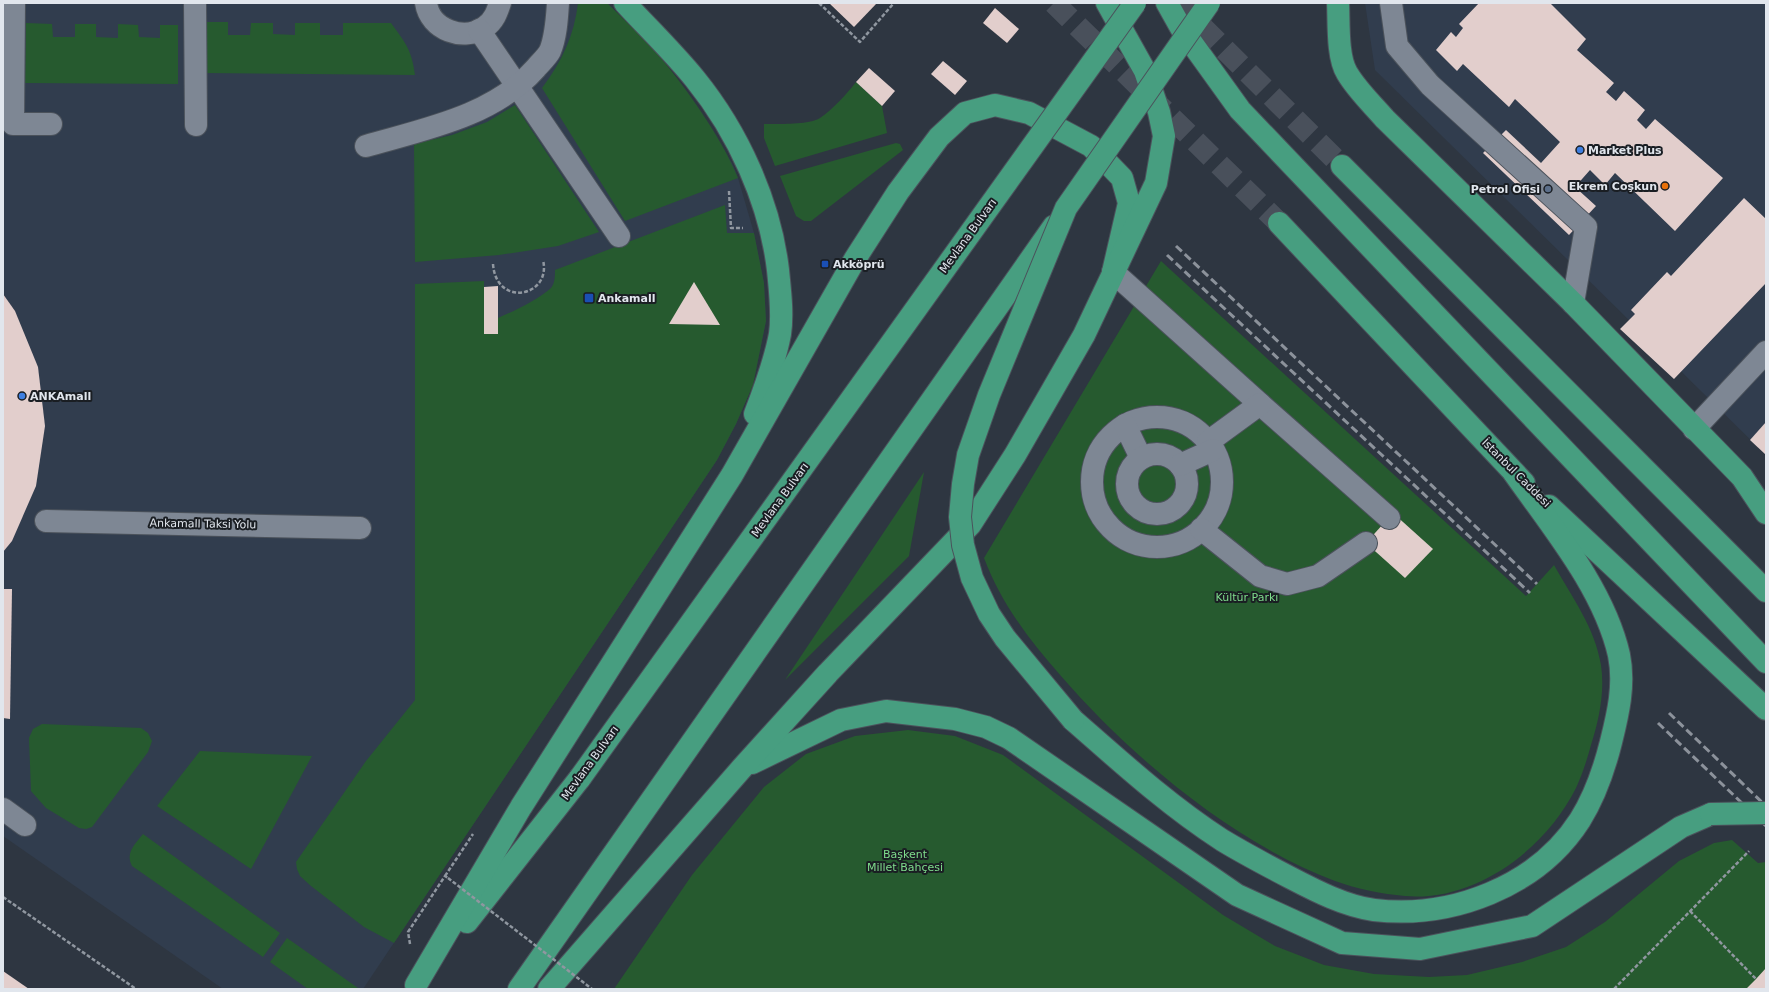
<svg xmlns="http://www.w3.org/2000/svg" width="1769" height="992" font-family="'DejaVu Sans',sans-serif">
<rect width="100%" height="100%" fill="#2e3641"/>
<g fill="#313d4e">
<path d="M3,3H607L655,50L696,105L732,163L738,178L754,233L764,283L766,321L753,385L736,424L717,460L681,514L363,989H223L3,836Z"/>
<path d="M1365,3H1766V455L1375,70Z"/>
</g>
<g fill="#265a2f">
<path d="M578,3H607C623,19 640,34 655,51C684,85 721,136 738,178L625,221L542,88C562,61 574,36 578,3Z"/>
<path d="M204,22H228V35H250L251,23H273V34L295,35V23H320V35H343V23H391C405,42 412,50 415,75L204,73Z"/>
<path d="M26,23L52,24L53,37H75V24H96V37L118,38V24L138,25L139,37L160,38V25H178V84L25,83Z"/>
<path d="M856,82L882,106L887,133L775,166L764,138V124C777,124 810,125 820,118C833,109 846,95 856,82Z"/>
<path d="M515,105L599,232L558,246L499,255L415,262L414,144L452,135L487,122Z"/>
<path d="M896,143L900,144L903,150L811,221H804L796,216L780,176Z"/>
<path d="M725,205L727,233H754L764,283L766,321L753,385L736,424L717,460L681,514L394,943L364,927L311,886L300,876L297,869L296,862L366,761L415,700V284L484,281V334H498V318C514,311 538,300 551,288C555,283 555,276 555,270Z"/>
<path d="M1161,261L1526,596L1554,565C1572,597 1595,628 1601,665C1605,692 1599,720 1591,745C1587,760 1582,775 1576,788C1545,850 1475,902 1405,896C1382,894 1357,889 1335,881C1234,843 1131,757 1061,676C1029,640 1001,603 984,558Z"/>
<path d="M924,472L909,556L785,680Z"/>
<path d="M42,724L141,728L148,733L152,741L148,752L92,827L86,829L79,828L46,808L31,791L29,738L33,729Z"/>
<path d="M908,730L955,736L1003,755L1223,915L1275,946L1324,965L1374,974L1429,977L1467,975L1522,962L1566,947L1605,922L1679,861L1714,843L1732,840L1758,863L1766,862V989H614L692,875L764,787L806,754L855,736Z"/>
<path d="M200,751L312,756L251,869L157,806Z"/>
<path d="M143,834L280,933L263,957L132,866C125,853 135,844 143,834Z"/>
<path d="M287,938L358,988L308,989L270,962Z"/>
</g>
<g fill="#e2cecc">
<path d="M829,3H877L854,27Z"/>
<path d="M1479,3H1550L1586,39L1577,50L1614,83L1606,92L1616,101L1624,91L1645,110L1637,120L1646,129L1655,119L1723,178L1675,231L1615,173L1605,185L1590,170L1575,187L1596,206L1569,235L1483,153L1506,130L1541,163L1560,142L1515,99L1509,107L1463,64L1457,71L1436,50L1451,32L1456,37L1463,28L1459,24Z"/>
<path d="M995,8L1019,29L1007,43L983,23Z"/>
<path d="M943,61L967,81L955,95L931,74Z"/>
<path d="M869,68L895,91L882,106L856,82Z"/>
<path d="M1744,198L1766,219V283L1674,379L1620,329L1635,314L1631,310L1667,272L1671,276Z"/>
<path d="M694,282L720,325L669,324Z"/>
<path d="M498,286V334H484V287Z"/>
<path d="M3,294L15,311L38,367L45,426L36,486L12,541L3,552Z"/>
<path d="M1766,422V455L1750,440Z"/>
<path d="M1393,513L1433,549L1405,578L1366,543Z"/>
<path d="M3,589H12L10,719L3,718Z"/>
<path d="M1766,968V989H1746L1756,979Z"/>
<path d="M3,971L29,989H3Z"/>
</g>
<g fill="none" stroke-linecap="round" stroke-linejoin="round">
<g stroke="#49505b" stroke-width="22" stroke-dasharray="22 11" stroke-linecap="butt">
<path d="M1054,3L1279,223"/>
<path d="M1178,3L1342,166"/>
</g>
<g stroke="#4b525b" stroke-width="24">
<g id="minor">
<path d="M14,3L13,124H51"/>
<path d="M195,3L196,125"/>
<path d="M426,3C430,30 464,42 485,27C494,21 497,12 500,3"/>
<path d="M1391,3L1397,46L1430,85L1586,227L1573,303"/>
<path d="M479,30L619,236"/>
<path d="M366,146C425,129 494,116 536,68C540,63 547,57 550,51C556,37 557,18 558,3"/>
<path d="M1113,272L1260,404L1389,518"/>
<circle cx="1157" cy="482" r="65"/>
<path d="M1125,425L1141,458"/>
<path d="M1694,429L1766,352"/>
<path d="M1208,442L1260,404"/>
<circle cx="1157" cy="484" r="30"/>
<path d="M1180,465L1213,450"/>
<path d="M46,521L360,528"/>
<path d="M1201,529L1260,576L1287,584L1318,576L1366,543"/>
<path d="M3,809L25,825"/>
</g>
</g>
<g stroke="#4b525b" stroke-width="24">
<g id="highway">
<path d="M625,3C648,28 673,52 695,79C738,132 770,202 778,270C780,291 783,313 780,334C775,361 765,388 755,414"/>
<path d="M1167,3L1181,28L1240,110L1766,662"/>
<path d="M1338,3C1339,22 1337,57 1347,73C1357,90 1372,104 1385,119L1573,303L1742,477L1766,513"/>
<path d="M1342,166L1766,591"/>
<path d="M1279,223L1524,483"/>
<path d="M1549,506L1766,709"/>
<path d="M1073,720C1121,762 1168,805 1222,840C1245,854 1268,866 1291,878C1316,891 1345,906 1374,910C1451,919 1537,887 1580,820C1595,796 1604,770 1611,742C1618,714 1625,685 1619,655C1604,589 1552,527 1514,473"/>
<path d="M752,763L841,720L886,711L955,719L986,727L1009,738L1237,895L1342,943L1420,949L1532,926L1681,827L1711,814"/>
<path d="M467,922L580,778"/>
<path d="M416,985L521,807L732,475L855,259L898,192L939,137L965,113L995,105L1029,113L1091,146L1122,178L1129,203L1113,272"/>
<path d="M519,989L1054,226"/>
<path d="M549,989L742,768L828,673L970,525L1015,455L1053,389L1084,335L1156,183L1164,136L1159,112L1145,71L1107,3"/>
</g>
</g>
<g stroke="#9097a0" stroke-width="2.5" stroke-dasharray="4 2" stroke-linecap="butt">
<path d="M819,3L860,42L894,3"/>
<path d="M729,191L731,228H743"/>
<path d="M493,264C496,308 552,297 543,260"/>
<path d="M445,876L473,834"/>
<path d="M3,897L136,989"/>
<path d="M1690,911L1756,979"/>
<path d="M410,944L408,932L445,876L448,878"/>
<path d="M1614,989L1749,851"/>
</g>
<use href="#minor" stroke="#7e8794" stroke-width="22"/>
<use href="#highway" stroke="#479e80" stroke-width="22"/>
<g stroke="#8c929b" stroke-width="3" stroke-dasharray="8 4" stroke-linecap="butt">
<path d="M1176,246L1537,584"/>
<path d="M1167,255L1530,593"/>
<path d="M1669,713L1766,806"/>
<path d="M1658,723L1766,826"/>
</g>
<g stroke="#4b525b" stroke-width="24" stroke-linecap="butt">
<g id="highway-bridge">
<path d="M1073,720L1005,638L989,614L972,578L963,545L960,517L963,484L968,455L989,395L1066,208L1209,3"/>
<path d="M580,778L1135,3"/>
<path d="M1711,814L1766,813"/>
</g>
</g>
<path stroke="#9097a0" stroke-width="2.5" stroke-dasharray="4 2" stroke-linecap="butt" d="M448,878L592,989"/>
<use href="#highway-bridge" stroke="#479e80" stroke-width="22"/>
</g>
<g fill="#3f7fe0" stroke="#1a1e23" stroke-width="1.5">
<circle cx="1580" cy="150" r="4"/>
<circle cx="22" cy="396" r="4"/>
</g>
<circle fill="#e8710a" stroke="#1a1e23" stroke-width="1.5" cx="1665" cy="186" r="4"/>
<circle fill="#5c6f8a" stroke="#1a1e23" stroke-width="1.5" cx="1548" cy="189" r="4"/>
<g fill="#1a4fb4" stroke="#1a1e23" stroke-width="1.5">
<rect x="821" y="260" width="8" height="8" rx="2"/>
<rect x="584" y="293" width="10" height="10" rx="2"/>
</g>
<g text-anchor="middle" dominant-baseline="central" stroke-width="4" stroke-linejoin="round" paint-order="stroke">
<g font-size="11" font-weight="bold" fill="#e1e6ed" stroke="#1a1e23" text-anchor="start">
<text x="1588" y="150">Market Plus</text>
<text x="1657" y="186" text-anchor="end">Ekrem Coşkun</text>
<text x="1540" y="189" text-anchor="end">Petrol Ofisi</text>
<text x="833" y="264">Akköprü</text>
<text x="598" y="298">Ankamall</text>
<text x="30" y="396">ANKAmall</text>
</g>
<g font-size="11" fill="#e1e6ed" stroke="#1a1e23">
<text transform="translate(968 236) rotate(-54)">Mevlana Bulvarı</text>
<text transform="translate(1516 473) rotate(45)">İstanbul Caddesi</text>
<text transform="translate(780 500) rotate(-54)">Mevlana Bulvarı</text>
<text transform="translate(203 524) rotate(1)">Ankamall Taksi Yolu</text>
<text transform="translate(590 763) rotate(-54)">Mevlana Bulvarı</text>
</g>
<g font-size="11" fill="#7fdc8c" stroke="#1a1e23">
<text x="1247" y="597">Kültür Parkı</text>
<text x="905" y="854">Başkent<tspan x="905" dy="13">Millet Bahçesi</tspan></text>
</g>
</g>
<rect width="1769" height="992" fill="none" stroke="#e1e6ed" stroke-width="8"/>
</svg>
